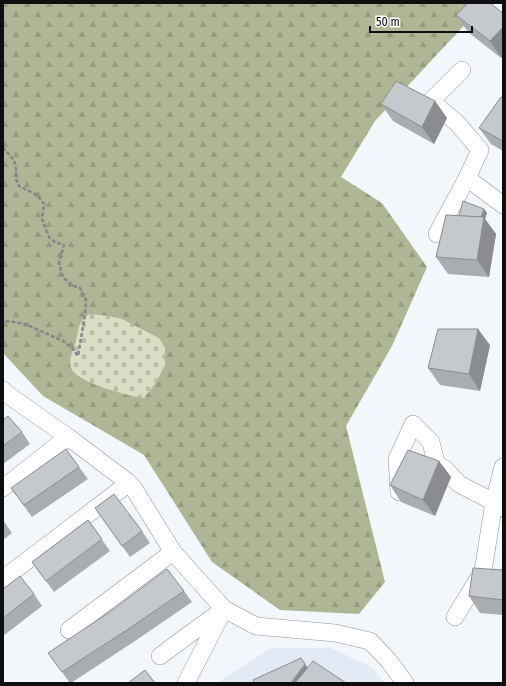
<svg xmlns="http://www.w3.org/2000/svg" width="506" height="686" font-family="'Fira Sans Condensed',sans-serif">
<defs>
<pattern id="forest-firs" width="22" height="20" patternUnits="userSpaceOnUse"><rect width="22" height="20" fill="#afb695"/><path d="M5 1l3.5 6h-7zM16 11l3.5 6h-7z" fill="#959b7f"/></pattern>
<pattern id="cemetery-stones" width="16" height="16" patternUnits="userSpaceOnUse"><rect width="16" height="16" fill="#d9dec4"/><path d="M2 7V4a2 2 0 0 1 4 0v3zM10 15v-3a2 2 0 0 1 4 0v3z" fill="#b9bda7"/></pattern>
</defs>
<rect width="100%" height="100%" fill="#f3f6fb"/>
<path fill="#e3eaf5" d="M271,648H331L373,668L384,683H217Z"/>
<path fill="url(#forest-firs)" d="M3,3H485L375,121L341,177L382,203L427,267L392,346L346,426L385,582L359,614L280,610L212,562L144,455L43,396L3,353Z"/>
<path fill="url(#cemetery-stones)" d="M89,314L109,316L122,319L159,338L165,348V365L155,384L144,398C129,396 77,383 71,368C68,359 74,349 76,341C78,329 78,322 89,314Z"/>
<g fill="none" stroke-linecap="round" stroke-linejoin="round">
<g stroke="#93969b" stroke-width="18">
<g id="minor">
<path d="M462,70L431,101L457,123L480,150L467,178L503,205"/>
<path d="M437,234L467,178"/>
<path d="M3,390L7,394L68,437L129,483L134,489L173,552L224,609L256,626L335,633L370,641L389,661L405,683"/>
<path d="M3,488L68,437"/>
<path d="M399,492L397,459L413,424L431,442L436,463L446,470L459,484L494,502L503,508"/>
<path d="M3,579L129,483"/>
<path d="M455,617L483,571L494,502L503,467"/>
<path d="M69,630L173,552"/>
<path d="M160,656L221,611"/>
<path d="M186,683L224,609"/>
</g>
</g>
<path stroke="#84868a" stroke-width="2.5" stroke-dasharray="4 2" stroke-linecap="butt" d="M3,147L5,150L14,160L16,168V179L19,186L37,195L44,204L42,219L49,237L55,242L64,245L59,263L63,277L71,285L80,288L86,300L85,315L78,356L72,348L63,341L25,324L8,321L3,323"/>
<use href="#minor" stroke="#fff" stroke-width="17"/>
</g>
<g fill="#a9acb0">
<path d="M468,3L501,58L468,32L456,15Z"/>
<path d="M503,98V151L491,144L479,128Z"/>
<path d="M435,101L447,118L434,144L393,121L381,104Z"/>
<path d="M484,209L487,213L485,219L496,234L489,277L448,274L436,257L459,216Z"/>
<path d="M490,345L480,391L440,385L428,368Z"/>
<path d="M3,420L22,432L30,444L3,464Z"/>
<path d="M439,461L451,477L435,516L401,502L390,485Z"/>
<path d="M79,467L88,479L32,517L11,488Z"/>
<path d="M95,508L142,531L150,543L130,557Z"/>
<path d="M3,520L12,533L3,540Z"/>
<path d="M88,520L110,551L54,592L32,562Z"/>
<path d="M503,570V615L480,613L469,596Z"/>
<path d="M3,589L34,594L42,606L3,636Z"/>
<path d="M184,591L192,602L135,641L71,683H70L48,653Z"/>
</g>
<g fill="#8a8c90">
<path d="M503,27V56L501,58L490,41Z"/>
<path d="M435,101L447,118L434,144L422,127Z"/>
<path d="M484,209L487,213L485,219L496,234L489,277L477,260L478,224Z"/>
<path d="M478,329L490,345L480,391L469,374Z"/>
<path d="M439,461L451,477L435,516L423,500Z"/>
<path d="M305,664L310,671L301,683H291Z"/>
</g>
<g fill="#c5c8cd" stroke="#8a8c90">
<path d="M468,3H490L503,13V27L490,41L456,15Z"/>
<path d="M396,81L435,101L422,127L381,104Z"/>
<path d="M501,97L503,98V141L479,128Z"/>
<path d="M463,201L484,209L481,217L459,216Z"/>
<path d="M446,215L484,217L477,260L436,257Z"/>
<path d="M438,329H478L469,374L428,368Z"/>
<path d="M8,416L22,432L3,446V420Z"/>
<path d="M66,449L79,467L24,505L11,488Z"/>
<path d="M408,450L439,461L423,500L390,485Z"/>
<path d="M114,494L142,531L122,546L95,508Z"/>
<path d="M88,520L102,539L46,581L32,562Z"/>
<path d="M473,568L503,570V600L469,596Z"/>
<path d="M167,569L184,591L127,630L62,672L48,653L111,611Z"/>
<path d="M20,576L34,594L3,618V589Z"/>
<path d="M301,658L305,664L291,683H254L253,680Z"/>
<path d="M313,661L346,683H295Z"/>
<path d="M145,670L155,683H128Z"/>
</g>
<rect width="506" height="686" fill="none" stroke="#0e0e10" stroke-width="8"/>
<path d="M370 26v6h102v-6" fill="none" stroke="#0e0e10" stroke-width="2"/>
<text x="376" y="26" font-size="12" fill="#0e0e10" stroke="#ffffff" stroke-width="3" paint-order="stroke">50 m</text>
</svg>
